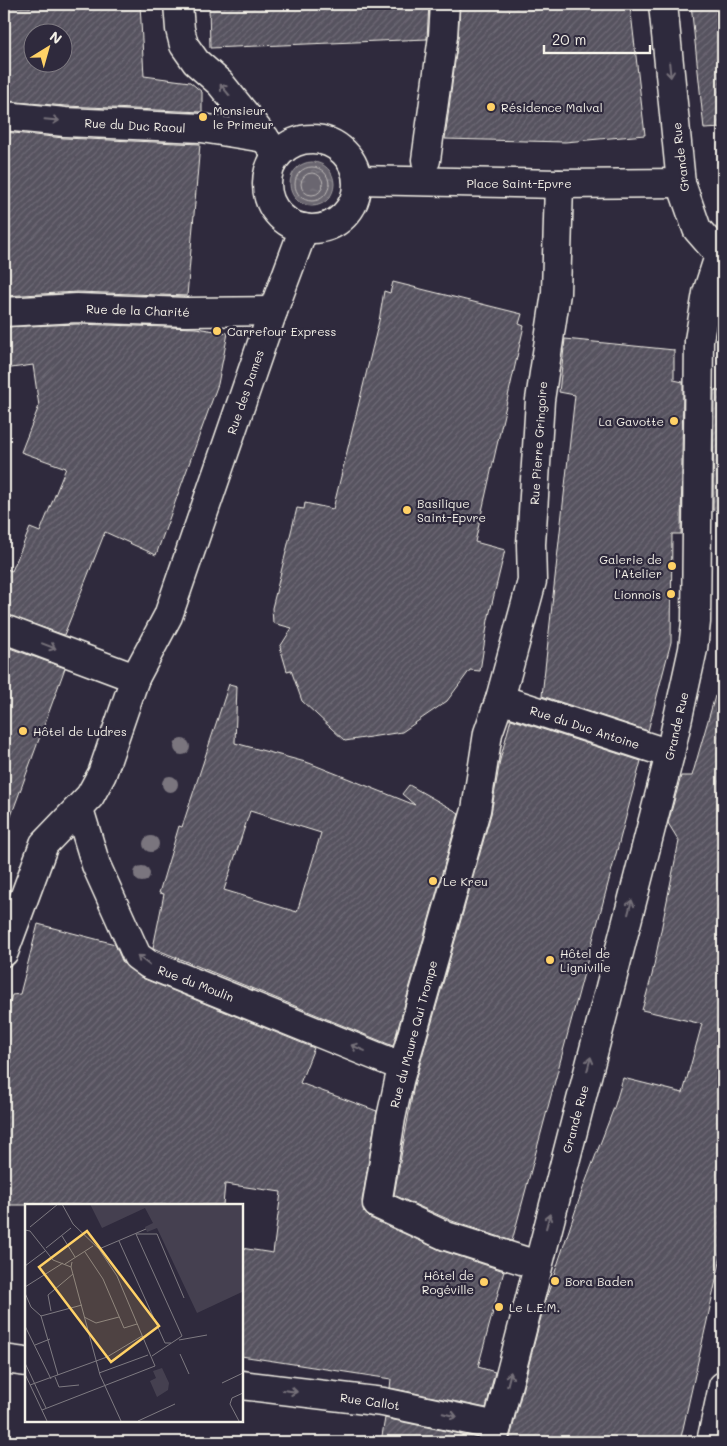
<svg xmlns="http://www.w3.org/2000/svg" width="727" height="1446" font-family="Mali,sans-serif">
<defs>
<pattern id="water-ripples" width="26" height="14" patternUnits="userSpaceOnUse" patternTransform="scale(1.25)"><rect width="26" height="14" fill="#6a6670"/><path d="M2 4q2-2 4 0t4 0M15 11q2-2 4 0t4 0" fill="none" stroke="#807c84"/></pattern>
<pattern id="building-hatch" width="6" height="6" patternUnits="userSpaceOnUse" patternTransform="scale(1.25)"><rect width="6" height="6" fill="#56525f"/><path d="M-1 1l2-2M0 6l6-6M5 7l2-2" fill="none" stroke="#6f6b76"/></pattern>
</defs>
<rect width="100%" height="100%" fill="#2f2a3d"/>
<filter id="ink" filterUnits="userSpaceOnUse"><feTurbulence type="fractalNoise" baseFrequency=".02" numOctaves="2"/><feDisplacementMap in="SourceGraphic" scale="10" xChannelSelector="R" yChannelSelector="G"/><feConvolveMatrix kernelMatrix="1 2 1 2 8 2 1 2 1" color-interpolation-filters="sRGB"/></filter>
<g filter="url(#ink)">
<circle fill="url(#water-ripples)" stroke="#a19ea0" cx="312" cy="184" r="22"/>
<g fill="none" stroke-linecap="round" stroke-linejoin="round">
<g stroke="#bdb9b8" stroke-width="1">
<circle cx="312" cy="184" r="17"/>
<circle cx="312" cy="184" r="11"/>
</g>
</g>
<g fill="url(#building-hatch)" stroke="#f4f1e8" fill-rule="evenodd">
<path d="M31,4H140L144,76L190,82L202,92V112L66,106L4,101V7H31ZM32,32H62V62H32Z"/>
<path d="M209,4H429L427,39L210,48Z"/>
<path d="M460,4H630L645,135L565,142L445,139L458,38Z"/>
<path d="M691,4H723V128L704,129Z"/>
<path d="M4,132L64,138L200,144L187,296L78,292L4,296Z"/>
<path d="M393,282L522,314L519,324L524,326L475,542L505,550L488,620L480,671L470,670L447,701L402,732L345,741L302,701L291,670L287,671L280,647L292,628L273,623L272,608L297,508L304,509L305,503L333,509L379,321L384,291L390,293Z"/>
<path d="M77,324L196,328L228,333L218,384L156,555L105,532L64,635L4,614V568L12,571L30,528L40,532L66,468L21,452L39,406L33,365L4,369V327Z"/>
<path d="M565,339L674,350V380L683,382L681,534H672L671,642L648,731L542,696L575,395L559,392Z"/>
<path d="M714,390L723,392V513L713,510Z"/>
<path d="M4,646L65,668L7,827H4Z"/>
<path d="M229,684L237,686L235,743L309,763L415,805L402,794L409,785L459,813L393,1046L153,948L164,894L159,893L179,826L182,827ZM250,811L321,833L297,912L224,890Z"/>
<path d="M715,696L723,697V1249L680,1442H509L544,1305L582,1191L615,1105L623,1078L683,1093L702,1024L642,1010L652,975L679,841L668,823L681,776H692Z"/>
<path d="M511,719L641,761L512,1241L452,1221L394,1195L414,1085L491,814L500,760Z"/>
<path d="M38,924L115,944L123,963L142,978L314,1048L300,1083L377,1111L362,1201L364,1212L370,1218L440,1250L504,1271L478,1367L495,1372L486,1408L390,1388L391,1379L241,1356V1248L273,1253L281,1192L225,1184L223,1205H4V1021L12,995L20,994Z"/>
<path d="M385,1418L478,1438V1442H381Z"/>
</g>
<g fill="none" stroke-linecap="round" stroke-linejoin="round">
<g stroke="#f4f1e8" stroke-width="31">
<g id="minor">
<path d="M178,4L180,29L184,45L196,62L220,83L269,144"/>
<path d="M663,4L681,183L697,229L723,259"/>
<path d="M4,116L65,122L202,128L265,138"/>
<circle cx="312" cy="184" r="45"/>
<path d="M426,160L443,36L445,4"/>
<path d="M357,180L559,184L681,183"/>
<path d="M4,312L77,308L186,312L273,311"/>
<path d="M4,629L135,678"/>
<path d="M500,699L670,754"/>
<path d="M79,809L96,865L137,956L148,964L403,1067"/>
<path d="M4,952L44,844L90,796L102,774L135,678L168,616L273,311L304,228"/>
<path d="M537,1265L446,1236L377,1204L391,1118L399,1081L476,810L488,733L500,699L532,581L531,544L540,400L556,293L559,184"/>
<path d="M4,1359L26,1362"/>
<path d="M241,1385L383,1402L497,1426"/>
<path d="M493,1442L670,754L693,649L696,622L699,340L707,293L719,256"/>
<path d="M711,1442L723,1386"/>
</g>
</g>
<use href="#minor" stroke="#2f2a3d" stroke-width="28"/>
</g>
<g fill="#7a757e">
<circle cx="182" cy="747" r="8"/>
<circle cx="170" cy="784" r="8"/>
<circle cx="151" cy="844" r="8"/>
<circle cx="142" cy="874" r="8"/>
</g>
<defs><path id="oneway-shaft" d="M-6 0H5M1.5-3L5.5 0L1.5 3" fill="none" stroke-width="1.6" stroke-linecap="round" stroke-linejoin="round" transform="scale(1.25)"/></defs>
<g stroke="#747079">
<use href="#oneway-shaft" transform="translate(670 70) rotate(84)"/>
<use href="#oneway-shaft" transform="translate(225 90) rotate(-130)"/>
<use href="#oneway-shaft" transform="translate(52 120) rotate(5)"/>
<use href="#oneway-shaft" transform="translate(49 646) rotate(21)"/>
<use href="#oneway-shaft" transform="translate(630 907) rotate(-75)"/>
<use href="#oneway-shaft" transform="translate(143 960) rotate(-142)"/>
<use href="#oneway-shaft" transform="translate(358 1048) rotate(-157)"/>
<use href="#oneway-shaft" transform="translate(589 1064) rotate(-75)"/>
<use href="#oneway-shaft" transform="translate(548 1221) rotate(-75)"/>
<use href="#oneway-shaft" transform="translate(509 1379) rotate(-76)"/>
<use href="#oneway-shaft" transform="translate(290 1391) rotate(7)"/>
<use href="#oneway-shaft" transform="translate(450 1415) rotate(13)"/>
</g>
</g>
<g fill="#ffd166" stroke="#2f2a3d" stroke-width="2">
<circle cx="491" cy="107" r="5"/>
<circle cx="203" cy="117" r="5"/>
<circle cx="217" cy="331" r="5"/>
<circle cx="674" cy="421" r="5"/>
<circle cx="407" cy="510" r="5"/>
<circle cx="672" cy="566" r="5"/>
<circle cx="671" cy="594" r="5"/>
<circle cx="23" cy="731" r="5"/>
<circle cx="433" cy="881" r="5"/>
<circle cx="550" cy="960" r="5"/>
<circle cx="555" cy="1281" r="5"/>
<circle cx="484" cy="1282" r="5"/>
<circle cx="499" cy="1307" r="5"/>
</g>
<g text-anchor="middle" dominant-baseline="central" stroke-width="4.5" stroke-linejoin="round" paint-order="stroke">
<g font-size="12" fill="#f4f1e8" stroke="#2f2a3d" text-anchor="start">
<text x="501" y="107">Résidence Malval</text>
<text x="213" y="110">Monsieur<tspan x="213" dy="14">le Primeur</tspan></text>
<text x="227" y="331">Carrefour Express</text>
<text x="664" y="421" text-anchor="end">La Gavotte</text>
<text x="417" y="503">Basilique<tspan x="417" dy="14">Saint-Epvre</tspan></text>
<text x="662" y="559" text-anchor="end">Galerie de<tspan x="662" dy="14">l'Atelier</tspan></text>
<text x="661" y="594" text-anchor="end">Lionnois</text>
<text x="33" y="731">Hôtel de Ludres</text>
<text x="443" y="881">Le Kreu</text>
<text x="560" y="953">Hôtel de<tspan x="560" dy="14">Ligniville</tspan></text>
<text x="474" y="1275" text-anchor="end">Hôtel de<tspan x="474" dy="14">Rogéville</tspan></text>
<text x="565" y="1281">Bora Baden</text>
<text x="509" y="1307">Le L.E.M.</text>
</g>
<g font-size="12" fill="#f4f1e8" stroke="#2f2a3d">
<text transform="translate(135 125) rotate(3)">Rue du Duc Raoul</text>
<text transform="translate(680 157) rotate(-97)">Grande Rue</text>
<text x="519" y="183">Place Saint-Epvre</text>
<text transform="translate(138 310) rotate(2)">Rue de la Charité</text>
<text transform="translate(245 392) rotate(-71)">Rue des Dames</text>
<text transform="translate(538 443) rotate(-86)">Rue Pierre Gringoire</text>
<text transform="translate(676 726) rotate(-77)">Grande Rue</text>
<text transform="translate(585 727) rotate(18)">Rue du Duc Antoine</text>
<text transform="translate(196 983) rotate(21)">Rue du Moulin</text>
<text transform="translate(413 1034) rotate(-75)">Rue du Maure Qui Trompe</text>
<text transform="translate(575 1119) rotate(-75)">Grande Rue</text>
<text transform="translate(370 1401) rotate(8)">Rue Callot</text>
</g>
</g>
<g transform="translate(25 1204)">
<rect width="218" height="218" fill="#2f2a3d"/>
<path d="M65,0H217V88L172,109L132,24L122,28L120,23L128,19L120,4L77,24ZM137,164L144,179L143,186L132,193L125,177L131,174L128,167Z" fill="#454050"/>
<path fill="none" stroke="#7e7a81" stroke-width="1" d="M5,23L33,0M0,26L5,27L28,56L46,63M111,30L157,132L127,152M111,30H132L159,94M37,32L50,53M94,37L140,139H146M21,44L46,24M74,45L121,25M60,48L78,75L99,124L112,120M47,58L46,63L75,171L96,217M40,60L68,42M0,62L20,47M0,83L38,59M0,89L6,103L16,112L33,171M26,107L23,91L48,70M16,112L57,101M59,113L71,119L94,113M0,122L26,175M154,136L182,131M10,141L25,135M155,150L164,170M0,159L21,204M74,169L123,151M0,170L22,217M30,173L34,183L54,181M197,179L218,169M5,181L82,153L117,132M17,206L130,162L92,72L74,45L48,20L37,0M113,217L150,200M214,217L205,200L207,194L218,189"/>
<path fill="#ffd166" fill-opacity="0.15" stroke="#ffd166" stroke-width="2.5" d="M62,27L134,122L86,158L14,63Z"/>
<rect width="218" height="218" fill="none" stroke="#f4f1e8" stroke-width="2.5"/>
</g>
<rect width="727" height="1446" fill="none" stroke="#2f2a3d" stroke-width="20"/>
<rect x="10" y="10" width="707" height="1426" fill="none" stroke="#f4f1e8" stroke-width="2" filter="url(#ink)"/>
<g transform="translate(48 48) rotate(37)"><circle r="24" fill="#2f2a3d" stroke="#7e7a81"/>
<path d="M0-4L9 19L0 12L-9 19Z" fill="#ffd166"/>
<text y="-8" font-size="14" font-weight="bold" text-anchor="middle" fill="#f4f1e8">N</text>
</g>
<path d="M544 45v8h106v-8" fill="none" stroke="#f4f1e8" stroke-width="2.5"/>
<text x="552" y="45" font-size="15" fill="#f4f1e8" stroke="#2f2a3d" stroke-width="4" paint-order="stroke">20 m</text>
</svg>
